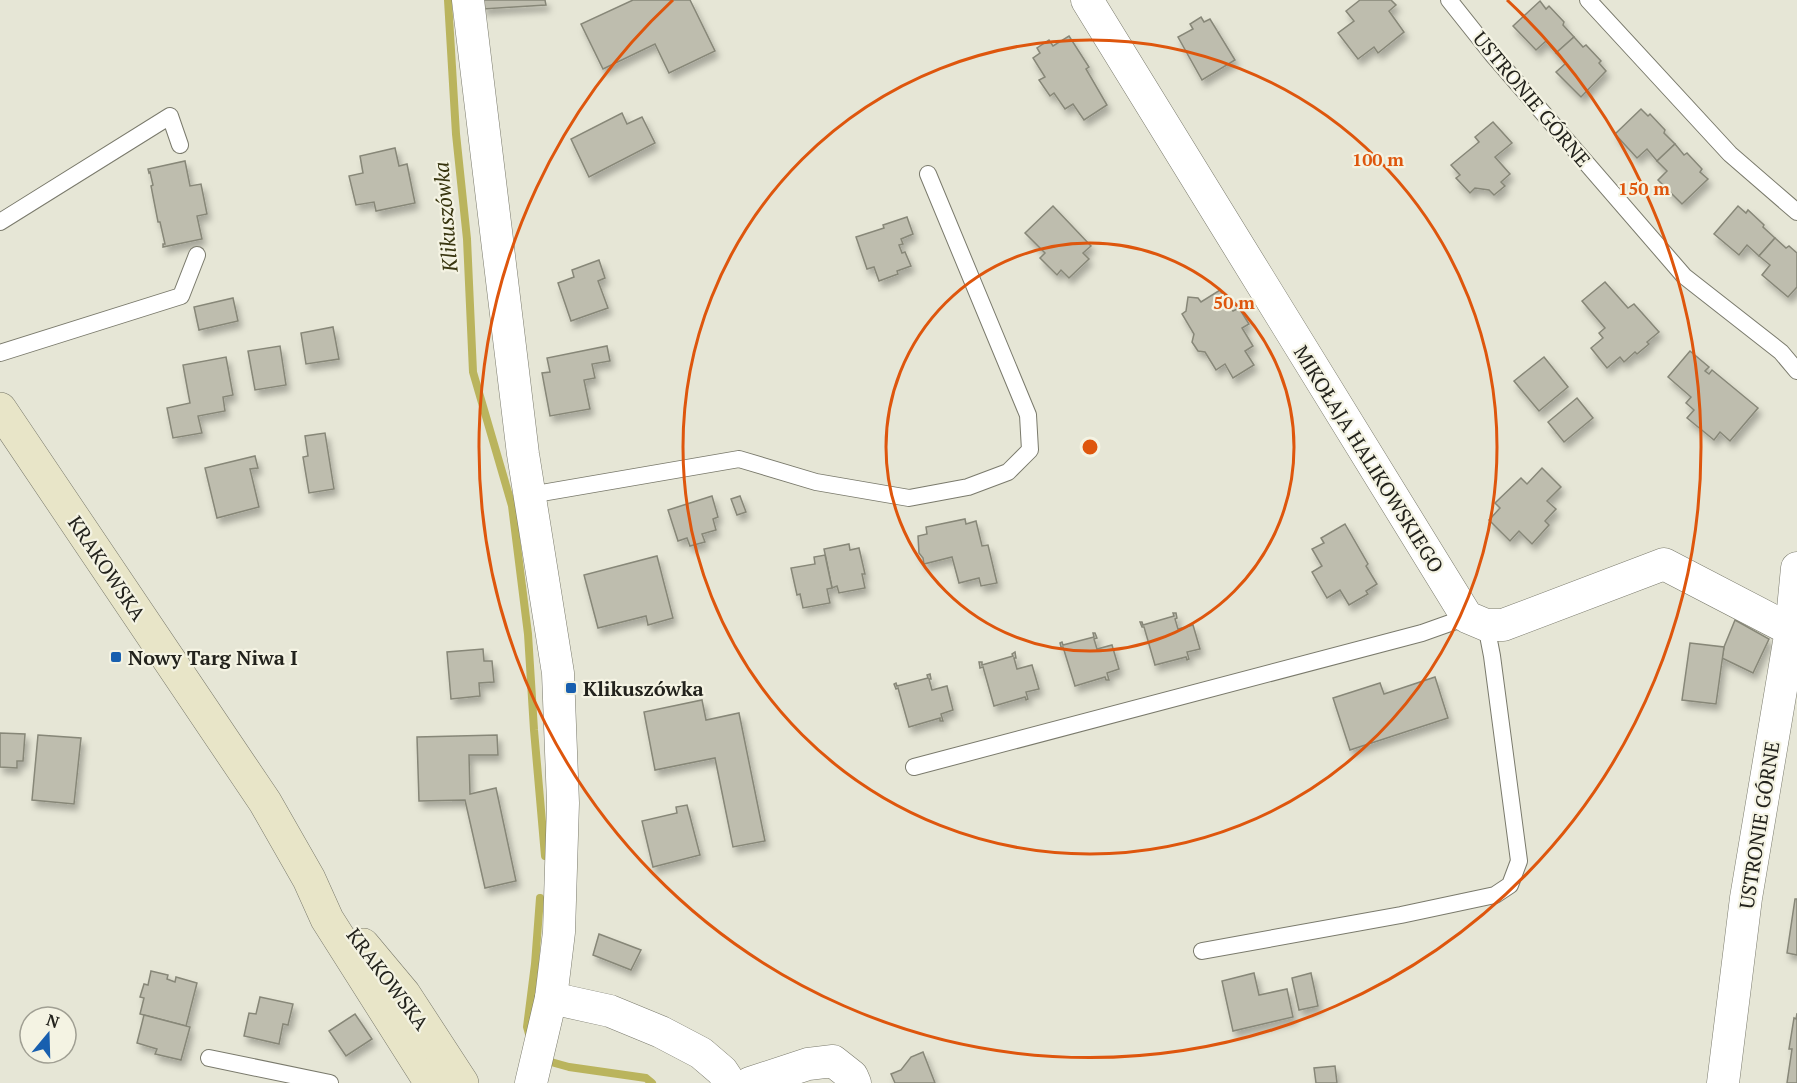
<svg xmlns="http://www.w3.org/2000/svg" width="1797" height="1083" font-family="'PT Serif',serif">
<defs>
<filter id="shadow"><feDropShadow dx="3.5" dy="6" stdDeviation="3" flood-color="#0004"/></filter>
</defs>
<rect width="100%" height="100%" fill="#e6e6d6"/>
<g fill="none" stroke-linecap="round" stroke-linejoin="round">
<g stroke="#bab45d" stroke-width="8">
<path d="M448,0L456,134L467,239L473,372L512,506L528,634L534,730L545,856"/>
<path d="M529,1034L527,1027L535,964L540,898"/>
<path d="M551,1062L569,1067L646,1078L652,1083"/>
</g>
</g>
<g fill="#bebdae" stroke="#878778" stroke-width="1.5" filter="url(#shadow)">
<path d="M483,0H545L546,5L483,9Z"/>
<path d="M633,0H690L715,51L669,73L655,44L603,69L581,24Z"/>
<path d="M1360,0H1391L1396,5L1389,11L1404,32L1378,53L1374,47L1358,59L1338,33L1354,21L1346,11Z"/>
<path d="M1540,1L1546,9L1549,6L1564,22L1563,25L1574,37L1556,53L1546,41L1536,50L1513,26Z"/>
<path d="M1201,17L1204,22L1210,19L1235,60L1202,80L1178,37L1193,29L1190,24Z"/>
<path d="M1069,36L1089,67L1086,69L1107,105L1084,120L1073,104L1065,109L1054,93L1050,96L1039,80L1045,77L1033,58L1040,53L1037,48L1049,40L1053,46Z"/>
<path d="M1574,37L1583,47L1586,45L1601,61L1599,63L1606,71L1581,97L1556,72L1566,63L1556,53Z"/>
<path d="M1641,109L1648,116L1650,114L1665,130L1664,133L1675,144L1657,161L1647,149L1637,158L1615,134Z"/>
<path d="M622,113L627,124L642,117L655,143L589,177L571,139Z"/>
<path d="M1493,122L1512,143L1495,157L1510,174L1501,182L1505,186L1494,195L1489,190L1475,188L1470,193L1456,178L1460,175L1451,165L1479,142L1475,137Z"/>
<path d="M1675,144L1684,155L1687,153L1702,169L1700,172L1708,179L1682,204L1658,180L1667,171L1657,161Z"/>
<path d="M395,148L399,166L407,164L415,203L376,211L374,202L356,205L349,176L363,173L360,156Z"/>
<path d="M185,161L190,186L201,184L207,214L197,216L202,239L163,247V244H165L160,222H158L151,186L153,185L150,172L149,173L148,169Z"/>
<path d="M1053,206L1091,246L1083,253L1089,259L1069,278L1061,270L1057,275L1040,258L1045,253L1025,233Z"/>
<path d="M1738,206L1746,213L1748,210L1764,225L1763,227L1775,238L1759,256L1747,245L1739,255L1714,234Z"/>
<path d="M907,217L913,234L901,239L903,244L899,245L902,253L905,252L911,266L897,271L898,274L879,281L874,267L867,269L856,237L884,228L883,225Z"/>
<path d="M1775,238L1786,248L1789,246L1797,253V287L1788,297L1762,275L1770,265L1759,256Z"/>
<path d="M599,260L605,278L598,281L608,308L571,321L558,283L574,277L572,270Z"/>
<path d="M1605,282L1628,308L1634,304L1659,332L1647,342L1649,344L1637,354L1635,352L1624,362L1620,357L1607,368L1591,348L1603,338L1599,333L1605,328L1582,301Z"/>
<path d="M1220,290L1233,311L1239,308L1249,324L1242,328L1253,346L1245,351L1254,365L1233,378L1225,364L1216,370L1205,352L1198,351L1192,342L1194,334L1182,314L1186,311L1188,297L1198,298L1201,302Z"/>
<path d="M233,298L238,321L199,330L194,307Z"/>
<path d="M333,327L339,359L306,364L301,333Z"/>
<path d="M280,346L286,385L255,390L248,351Z"/>
<path d="M607,346L610,361L592,364L595,378L584,380L590,409L550,416L542,373L550,372L547,358Z"/>
<path d="M1690,351L1709,367L1705,371L1709,374L1712,370L1758,408L1730,441L1720,432L1714,440L1687,418L1694,410L1686,403L1691,397L1668,377Z"/>
<path d="M226,357L233,395L223,397L225,411L198,416L202,433L173,438L167,408L190,403L183,365Z"/>
<path d="M1544,357L1568,387L1539,411L1514,381Z"/>
<path d="M1577,398L1593,418L1564,442L1548,422Z"/>
<path d="M325,433L334,489L309,493L303,457L308,456L305,436Z"/>
<path d="M255,456L258,468L250,469L259,507L217,518L205,468Z"/>
<path d="M1542,468L1561,487L1547,501L1556,509L1545,521L1549,525L1532,544L1519,531L1510,541L1489,520L1500,508L1495,503L1521,478L1527,484Z"/>
<path d="M712,496L718,517L713,519L716,530L702,534L705,542L690,546L687,538L678,541L668,510Z"/>
<path d="M740,496L746,512L737,515L731,499Z"/>
<path d="M965,519L966,524L976,521L982,546L988,545L997,583L981,586L979,578L959,583L952,557L924,564L923,558L919,553L918,536L927,534L926,527Z"/>
<path d="M1345,524L1368,564L1366,566L1377,584L1366,591L1368,594L1349,605L1340,590L1327,598L1312,572L1322,566L1312,549L1324,543L1321,538Z"/>
<path d="M849,544L850,550L859,548L865,574H862L865,588L839,593L837,586L832,588L824,549Z"/>
<path d="M825,555L832,588L827,589L830,603L803,608L800,594L797,595L791,568L815,564L814,557Z"/>
<path d="M657,556L673,618L648,625L646,616L598,628L584,575Z"/>
<path d="M1173,613H1176L1177,618L1175,619L1178,629L1193,625L1200,649L1187,652L1189,659L1187,660L1186,657L1155,665L1144,627H1142L1140,622H1142L1143,625L1174,616Z"/>
<path d="M1735,620L1769,639L1753,673L1722,658L1724,647Z"/>
<path d="M1093,633H1095L1097,638L1094,639L1097,649L1112,645L1119,669L1107,673L1109,680H1106L1105,677L1075,686L1063,647H1061L1060,643L1062,642L1063,645L1094,637Z"/>
<path d="M1690,643L1724,647L1716,704L1682,700Z"/>
<path d="M483,649L484,661H492L494,682L479,683L480,696L451,699L447,652Z"/>
<path d="M1015,652L1016,658H1014L1017,669L1032,665L1039,689L1026,692L1028,699L1026,700L1025,697L994,706L983,667L980,668L979,662H982V665L1013,656L1012,654Z"/>
<path d="M930,674L931,679H929L932,690L947,686L953,710L941,714L943,721H940V718L909,727L898,688L896,689L894,684L896,683L897,686L928,678L927,675Z"/>
<path d="M1435,677L1448,718L1350,750L1333,698L1380,683L1384,694Z"/>
<path d="M702,700L706,720L739,713L765,841L733,847L715,758L655,770L644,712Z"/>
<path d="M0,733L25,734L23,761H17V768L0,767Z"/>
<path d="M38,735L81,738L74,804L32,800Z"/>
<path d="M497,735L498,755H469L470,794L496,788L516,881L485,888L465,800L419,801L417,737Z"/>
<path d="M687,805L700,855L653,867L642,821L677,813L676,807Z"/>
<path d="M1795,899H1797V955L1787,953Z"/>
<path d="M599,934L641,950L631,970L593,955Z"/>
<path d="M151,971L168,975L167,979L175,982L176,977L197,983L186,1026L140,1014L144,998L140,997L144,984L148,985Z"/>
<path d="M1254,973L1259,995L1287,989L1293,1017L1233,1031L1222,981Z"/>
<path d="M1311,973L1318,1006L1299,1010L1292,978Z"/>
<path d="M260,997L293,1004L288,1025L283,1024L279,1044L244,1036L249,1013L256,1014Z"/>
<path d="M1797,1013V1083H1787L1792,1049H1789L1794,1018L1796,1019Z"/>
<path d="M355,1014L372,1039L346,1056L329,1031Z"/>
<path d="M144,1015L190,1027L181,1060L155,1054L157,1049L137,1043Z"/>
<path d="M923,1052L935,1083H895L891,1074L901,1070L911,1057Z"/>
<path d="M1335,1066L1337,1083H1316L1314,1068Z"/>
</g>
<g fill="none" stroke-linecap="round" stroke-linejoin="round">
<g stroke="#7a7a6c" stroke-width="18">
<g id="service">
<path d="M1449,0L1492,54L1684,276L1781,352L1797,371"/>
<path d="M1588,0L1730,154L1797,212"/>
<path d="M0,222L170,116L180,145"/>
<path d="M0,353L181,296L197,255"/>
<path d="M530,495L739,459L816,482L909,498L968,487L1008,472L1030,450L1028,415L928,174"/>
<path d="M914,767L1422,633L1467,617"/>
<path d="M1202,951L1401,915L1495,895L1510,885L1519,861L1492,656L1486,625"/>
<path d="M209,1058L330,1083"/>
</g>
</g>
<g stroke="#7a7a6c" stroke-width="33">
<g id="minor">
<path d="M468,0L523,454L558,673L563,803L559,932L551,998L531,1083"/>
<path d="M1087,0L1467,617L1486,625H1503L1664,564L1791,630"/>
<path d="M551,998L610,1011L661,1032L701,1053L722,1071L730,1083"/>
<path d="M750,1083L808,1064L833,1061L852,1076L855,1083"/>
<path d="M1723,1083L1746,898L1791,630L1797,568"/>
</g>
</g>
<g stroke="#7a7a6c" stroke-width="34">
<g id="secondary">
<path d="M0,409L265,802L309,879L327,919L431,1083"/>
<path d="M363,945L404,994L462,1083"/>
</g>
</g>
<use href="#service" stroke="#fff" stroke-width="16"/>
<use href="#minor" stroke="#fff" stroke-width="32"/>
<use href="#secondary" stroke="#e8e5c8" stroke-width="33"/>
</g>
<g fill="none" stroke="#de560d" stroke-width="3">
<circle cx="1090" cy="447" r="204"/>
<circle cx="1090" cy="447" r="407"/>
<path d="M1507 0A611 611 0 1 1 673 0"/>
</g>
<g fill="#185faf" stroke="#f4f3e3" stroke-width="2">
<rect x="110" y="651" width="12" height="12" rx="3"/>
<rect x="565" y="682" width="12" height="12" rx="3"/>
</g>
<g text-anchor="middle" dominant-baseline="central" stroke-width="4.5" stroke-linejoin="round" paint-order="stroke">
<g font-size="20" fill="#22221c" stroke="#f4f3e3">
<text transform="translate(1532 99) rotate(50)">USTRONIE GÓRNE</text>
<text transform="translate(1369 459) rotate(58)">MIKOŁAJA HALIKOWSKIEGO</text>
<text transform="translate(107 568) rotate(56)">KRAKOWSKA</text>
<text transform="translate(1759 825) rotate(-81)">USTRONIE GÓRNE</text>
<text transform="translate(388 979) rotate(53)">KRAKOWSKA</text>
</g>
<g font-size="20" font-weight="bold" fill="#22221c" stroke="#f4f3e3" text-anchor="start">
<text x="128" y="657">Nowy Targ Niwa I</text>
<text x="583" y="688">Klikuszówka</text>
</g>
<g font-size="21" font-style="italic" fill="#38350f" stroke="#f4f3e3">
<text transform="translate(445 217) rotate(-95)">Klikuszówka</text>
</g>
</g>
<circle cx="1090" cy="447" r="9" fill="#de560d" stroke="#f4f3e3" stroke-width="3"/>
<g font-size="18" text-anchor="middle" font-weight="bold" fill="#de560d" stroke="#f4f3e3" stroke-width="4.5" stroke-linejoin="round" paint-order="stroke">
<text x="1378" y="166">100 m</text>
<text x="1644" y="195">150 m</text>
<text x="1234" y="309">50 m</text>
</g>
<g transform="translate(48 1035) rotate(19)"><circle r="28" fill="#f4f3e3" stroke="#a09f93" stroke-width="1.5"/>
<path d="M0-4.5L10 22L0 15L-10 22Z" fill="#185faf"/>
<text y="-9" font-size="16" font-weight="bold" text-anchor="middle" fill="#22221c">N</text>
</g>
</svg>
